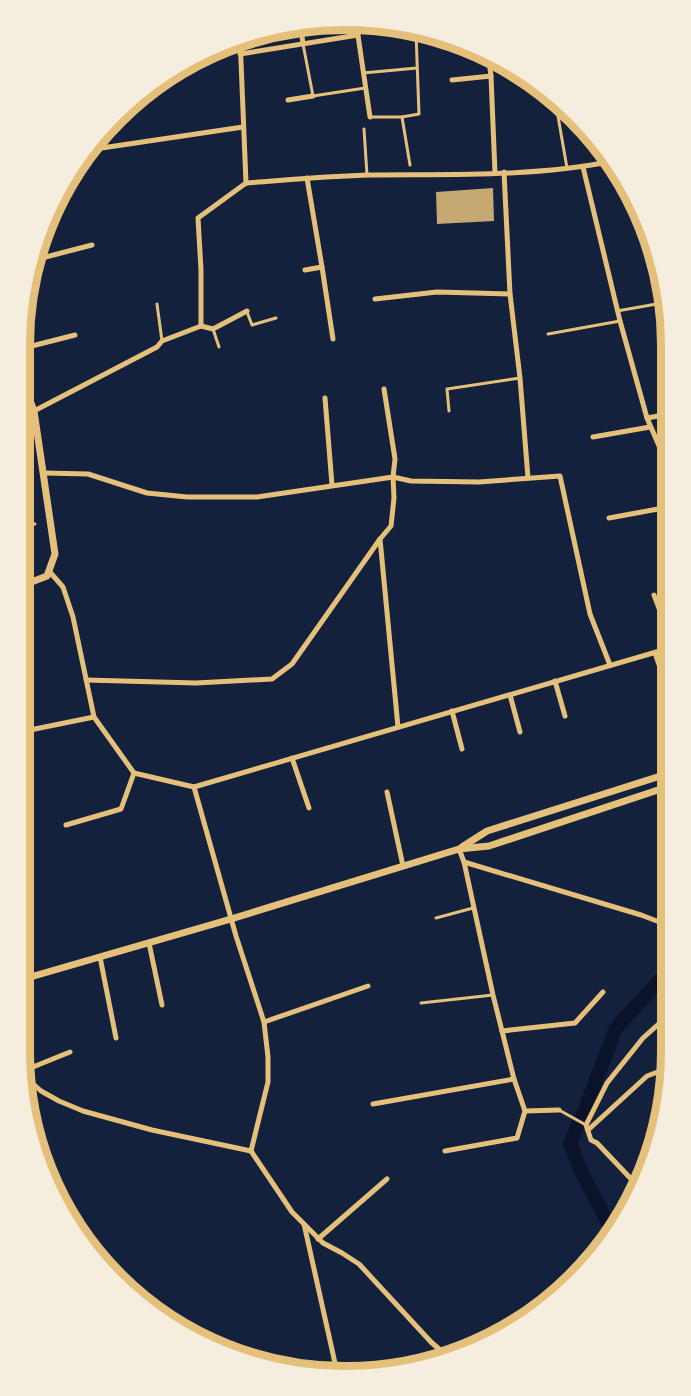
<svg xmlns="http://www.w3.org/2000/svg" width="691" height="1396" font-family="'Source Sans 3',sans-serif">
<rect width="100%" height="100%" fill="#14213d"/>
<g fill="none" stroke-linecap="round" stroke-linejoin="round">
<path stroke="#0b132b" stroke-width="14" d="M612,1231L580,1169L570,1143L586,1107L616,1028L671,968"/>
</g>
<path fill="#c6a872" d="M493,188L494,221L437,224L436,192Z"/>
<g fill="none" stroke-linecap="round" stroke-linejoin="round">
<path stroke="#e5c07b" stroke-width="2" d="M20,436L30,442"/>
<g stroke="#e5c07b" stroke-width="3">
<path d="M357,27L384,25"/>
<path d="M303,44L313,96L365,88"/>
<path d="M363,73L417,68"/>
<path d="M555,99L567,168"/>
<path d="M371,117H402L419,114L416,33"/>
<path d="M402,117L410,165"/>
<path d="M364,129L367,175"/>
<path d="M157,304L162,341"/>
<path d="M617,311L668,302"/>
<path d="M247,312L252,325L276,318"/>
<path d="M213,329L219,347"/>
<path d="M548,334L620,321"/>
<path d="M449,411L447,389L520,378"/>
<path d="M20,528L35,524"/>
<path d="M436,918L473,908"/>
<path d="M421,1003L493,995"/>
<path d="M559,1110L586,1125"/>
</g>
<g stroke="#e5c07b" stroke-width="5">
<path d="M356,22L370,117"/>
<path d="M301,29L303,44"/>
<path d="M240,37L246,183"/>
<path d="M488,53L491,76"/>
<path d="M240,54L358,35"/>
<path d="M452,80L491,76L495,173"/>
<path d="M288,100L313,96"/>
<path d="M95,149L243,127"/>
<path d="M583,167L620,321L647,418L669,469"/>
<path d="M504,172L510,294L520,378L528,478"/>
<path d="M307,178L322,267L333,339"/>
<path d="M246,183C287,180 329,176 370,175C449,174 537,177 613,161"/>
<path d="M38,259L92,245"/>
<path d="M305,270L322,267"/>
<path d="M375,299L437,292L510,294"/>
<path d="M201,326V270L198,218L246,183"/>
<path d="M201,326L213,329L247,311"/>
<path d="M20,349L75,335"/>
<path d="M325,398L332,485"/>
<path d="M34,411L157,347L162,341L201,326"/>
<path d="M647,418L669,414"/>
<path d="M593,437L650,427"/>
<path d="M44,473L88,474L147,493L187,497H257L393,477L411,481L479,482L560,476L590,614L610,665"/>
<path d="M609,518L669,507"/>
<path d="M380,539L398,727"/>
<path d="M49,571L63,587L73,617L94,717L134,773L194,787L670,648"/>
<path d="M654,595L670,638"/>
<path d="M655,653L670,697"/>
<path d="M86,680L196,683L272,679L292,664L380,539L391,526L394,498L393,477L395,459L384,389"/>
<path d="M555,681L565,716"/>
<path d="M510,695L520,732"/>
<path d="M452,711L462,749"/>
<path d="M20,732L94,717"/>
<path d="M292,758L309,808"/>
<path d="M194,787L236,936L264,1022L268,1057V1082L251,1151"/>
<path d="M387,792L403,866"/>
<path d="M66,825L121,809L134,773"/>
<path d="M459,849L464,862L641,915L670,926"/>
<path d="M20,851L30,849L20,816"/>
<path d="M149,943L162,1005"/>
<path d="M100,957L116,1038"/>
<path d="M264,1022L368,986"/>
<path d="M502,1031L575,1023L603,992"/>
<path d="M23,1071L70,1052"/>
<path d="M24,1076L41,1091L59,1101L83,1111L152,1130L251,1151"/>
<path d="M373,1104L514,1079"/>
<path d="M525,1111L559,1110"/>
<path d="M588,1130L647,1076L671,1067"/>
<path d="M251,1151L292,1212L323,1243L342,1253L359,1264L431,1342L447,1356"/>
<path d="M445,1151L517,1138L525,1111L514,1079L493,995L464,862"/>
<path d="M636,1197L634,1182L597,1143L591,1140L586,1125L607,1083L643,1038L671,1013"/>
<path d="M304,1224L337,1372"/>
<path d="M318,1239L387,1179"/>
</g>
<g stroke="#e5c07b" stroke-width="7">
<path d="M20,584L29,583L47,576L55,554L34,411L28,395L20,386"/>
<path d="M462,847L487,831L670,773"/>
<path d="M20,980L231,919L459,849L489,846L670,786"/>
</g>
</g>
<path d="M0 0H691V1396H0ZM345 30H346A315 315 0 0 1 661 345V1051A315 315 0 0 1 346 1366H345A315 315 0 0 1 30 1051V345A315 315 0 0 1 345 30Z" fill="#f5edde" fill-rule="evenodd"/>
<path fill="none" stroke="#e5c07b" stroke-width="8" d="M345 30H346A315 315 0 0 1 661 345V1051A315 315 0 0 1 346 1366H345A315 315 0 0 1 30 1051V345A315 315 0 0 1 345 30Z"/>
</svg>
